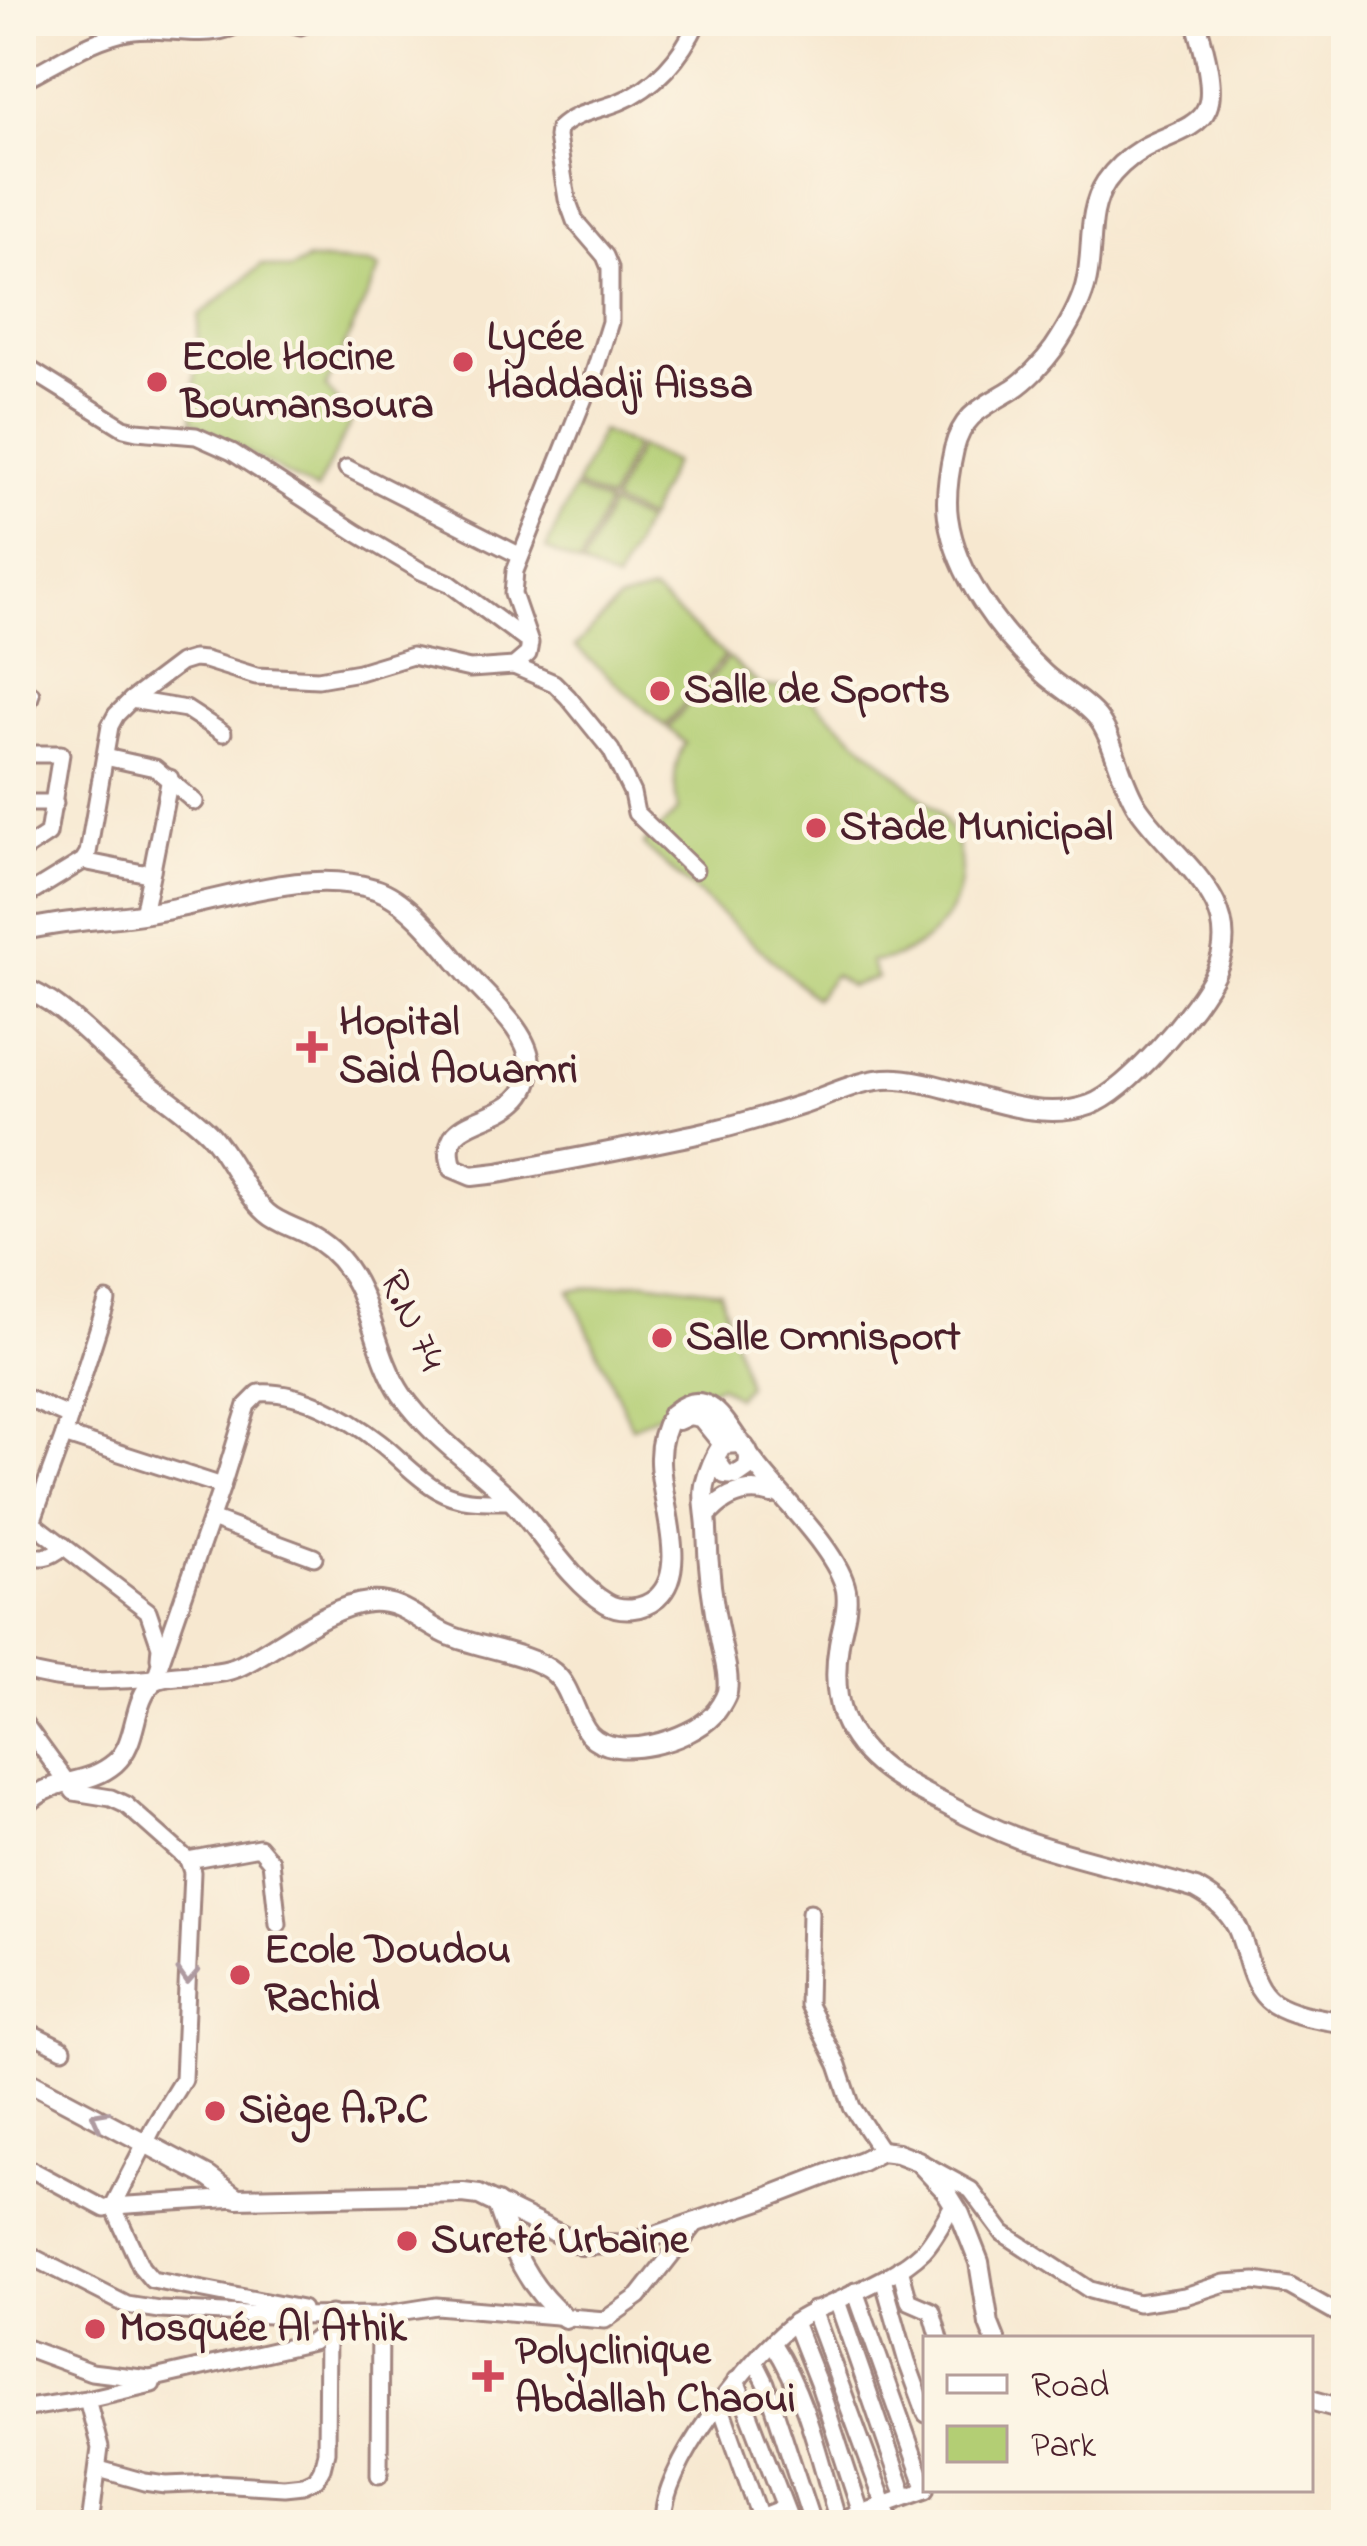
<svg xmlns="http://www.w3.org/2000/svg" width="1367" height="2546" font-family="'Indie Flower',sans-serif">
<rect width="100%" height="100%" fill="#fcf5e5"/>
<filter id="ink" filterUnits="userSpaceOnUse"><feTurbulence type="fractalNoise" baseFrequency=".00833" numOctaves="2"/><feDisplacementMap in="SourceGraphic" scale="24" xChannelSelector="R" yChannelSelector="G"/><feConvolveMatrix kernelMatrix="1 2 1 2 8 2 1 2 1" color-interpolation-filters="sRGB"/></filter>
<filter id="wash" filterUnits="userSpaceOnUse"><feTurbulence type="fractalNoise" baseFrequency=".004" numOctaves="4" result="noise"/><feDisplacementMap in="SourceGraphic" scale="48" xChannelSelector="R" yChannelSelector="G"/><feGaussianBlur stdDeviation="2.7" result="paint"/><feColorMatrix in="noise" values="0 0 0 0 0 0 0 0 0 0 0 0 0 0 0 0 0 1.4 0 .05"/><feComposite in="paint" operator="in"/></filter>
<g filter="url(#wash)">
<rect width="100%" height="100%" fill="#f7e8d0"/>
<g fill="#b3ce74" stroke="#7e7650" stroke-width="3">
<path d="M308,260L368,264L380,268L326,387L352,420L316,491L192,421L199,316L262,265L290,270Z"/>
<path d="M601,431L634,446L609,501L576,486Z"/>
<path d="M638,447L673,462L647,519L612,503Z"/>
<path d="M574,489L607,504L579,565L546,549Z"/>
<path d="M610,506L645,522L616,582L582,566Z"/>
<path d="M653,592L725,656L665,726L575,647L619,601Z"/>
<path d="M728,658L761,686L788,688L808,696L938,811C946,823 956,837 959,853C971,909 923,959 870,962L877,978L850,986L834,975L815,998L643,845L678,811C674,787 672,765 685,743L668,728Z"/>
<path d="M645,1281L720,1291L747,1385L736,1397L719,1385L632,1427L570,1291Z"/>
</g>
</g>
<g filter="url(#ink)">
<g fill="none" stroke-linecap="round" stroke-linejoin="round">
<g stroke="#a0847e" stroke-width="21">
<g id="minor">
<path d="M282,21L300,26L314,21"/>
<path d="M21,81C57,63 93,37 133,31C169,26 212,43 244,21"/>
<path d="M21,364L124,428L137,431L196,436L232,452L357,533L421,571L449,583L527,641"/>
<path d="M347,468L519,555"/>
<path d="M514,666L554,683L568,697L611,750L632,793L636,813L695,870"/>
<path d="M21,689L31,694L29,700L21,704"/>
<path d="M131,700L186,709L223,733"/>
<path d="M21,754H61L48,834L21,852"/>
<path d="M105,757L155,768L195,802"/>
<path d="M21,803H55"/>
<path d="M83,861L143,873L152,870L170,778"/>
<path d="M21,899L83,861L88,853L110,726L116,715L131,700L180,663L193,659L205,660L256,676L318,679L359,672L412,656L470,669L514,666L528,654L530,643L513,594L515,571L594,373L610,322V268L605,256L575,221L567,199L557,137L558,129C576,112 597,111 619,102C655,88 682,56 698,21"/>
<path d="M143,914L152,870"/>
<path d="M21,1396L70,1417"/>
<path d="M64,1435L222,1486"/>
<path d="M21,1516L32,1522L148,1611L160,1646L159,1658"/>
<path d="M211,1519L314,1557"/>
<path d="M32,1522L64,1435L107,1301"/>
<path d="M21,1552C40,1560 49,1559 64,1546"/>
<path d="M21,1670C68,1685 107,1681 155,1678"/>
<path d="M155,1678L222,1486L247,1405L259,1393C300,1390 347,1417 379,1442C399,1457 415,1477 438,1490C461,1503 486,1501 512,1501"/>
<path d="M21,1719L74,1792L111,1798L126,1805L188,1860L192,1872L183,2079L153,2128L113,2206"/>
<path d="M188,1860L259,1847L271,1861L278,1924"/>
<path d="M810,1912L808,2005L838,2065L852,2107L881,2151"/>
<path d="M21,2028L63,2049"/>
<path d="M922,2163L971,2190L1003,2233L1090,2290L1138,2303L1185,2296L1225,2283L1255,2281L1289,2286L1346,2318"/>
<path d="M21,2164L105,2209L113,2206L141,2267L152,2280L302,2309"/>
<path d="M113,2206L237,2198"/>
<path d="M21,2251L127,2305L159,2310L292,2316L380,2315L436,2306L605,2320L639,2296L697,2222"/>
<path d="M900,2268L909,2301L932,2311L940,2339"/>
<path d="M883,2279L907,2362L926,2414"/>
<path d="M837,2301L905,2497"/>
<path d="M813,2310L892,2525"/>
<path d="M794,2322L820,2388L861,2513"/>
<path d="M773,2344C807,2396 820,2462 838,2521"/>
<path d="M21,2346L91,2372L150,2379L312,2342L327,2329L334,2315L331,2314"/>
<path d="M755,2361L766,2383L813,2525"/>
<path d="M736,2380L792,2525"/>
<path d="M87,2399L100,2448L90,2525"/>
<path d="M719,2402L760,2517L783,2508"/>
<path d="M21,2409L87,2399L152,2384"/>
<path d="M99,2469L145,2482L166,2485L216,2483L284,2487L303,2485L316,2479L322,2468L326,2452L327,2329"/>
<path d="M379,2475L380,2315"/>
<path d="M21,2525H26"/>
<path d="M664,2525C656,2471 753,2353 796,2321C808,2312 823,2308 837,2301C867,2287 900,2273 924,2250C936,2237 945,2218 954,2203"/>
<path d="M828,2525L926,2490L855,2291"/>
</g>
</g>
<g stroke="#a0847e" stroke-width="24">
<g id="major">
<path d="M21,931C63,920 105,920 148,913C219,903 304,866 375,889C412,900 449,954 475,983C494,1004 530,1035 530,1065C531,1134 430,1103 453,1168L472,1176L498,1173C572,1159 646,1146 719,1129C748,1122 776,1113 804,1104C834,1093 865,1077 898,1079C958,1083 1029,1127 1090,1105C1128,1091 1199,1008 1216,971C1248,900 1171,858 1137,806C1120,780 1114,738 1097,717C1083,700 1060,689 1044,674C1001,634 956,576 948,517C945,496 949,471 954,449C963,413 984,407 1013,389C1027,380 1044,362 1054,348C1066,330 1079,308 1085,287C1095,252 1085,214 1106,182C1115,169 1129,157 1142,149C1161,137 1198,130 1207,108C1216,88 1202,42 1196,21"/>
<path d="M21,987C60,1001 91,1038 122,1064C150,1087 182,1107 208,1132C231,1156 242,1191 267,1213C278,1223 294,1227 307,1234C323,1242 338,1255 348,1270C372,1303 376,1357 402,1395C434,1440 476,1465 513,1502C541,1532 571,1582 606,1603C621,1612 643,1610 657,1598C691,1568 658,1497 660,1457C660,1442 665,1427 672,1414C705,1386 722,1417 740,1443"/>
<path d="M678,1420L689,1415L701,1417L723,1444"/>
<path d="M750,1457C775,1492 838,1550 846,1590C849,1609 842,1626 839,1644C835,1668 835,1694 843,1717C861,1762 904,1784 945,1804C969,1817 994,1829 1020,1839C1077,1860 1138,1871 1196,1889C1214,1899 1227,1909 1237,1927C1249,1952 1249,1986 1273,2003C1294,2016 1322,2019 1346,2023"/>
<path d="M711,1511C728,1493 748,1487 772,1494"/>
<path d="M21,1811C48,1774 83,1790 115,1763C139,1742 131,1703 153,1682C166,1670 214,1679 240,1666C279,1647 326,1606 369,1602C403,1599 422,1625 451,1636C477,1647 532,1654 553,1672C572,1687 573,1715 589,1734C615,1763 690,1740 713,1715C718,1710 725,1699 727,1692C730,1675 723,1655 720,1638C712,1603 708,1566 707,1530C707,1515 702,1501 705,1485C708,1472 715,1455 723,1444L740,1443C749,1450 751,1458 747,1468L737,1475L725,1474L716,1460"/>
<path d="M21,2077L209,2177L237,2198L463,2193L479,2195L581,2245L623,2244L658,2235L761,2200L862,2161L881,2151L897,2153L918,2161L945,2190L960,2214L979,2262L989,2324L995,2339"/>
<path d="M497,2203C513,2251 526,2285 565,2318"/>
<path d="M1310,2400L1346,2410"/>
</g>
</g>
<use href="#minor" stroke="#fff" stroke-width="15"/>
<use href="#major" stroke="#fff" stroke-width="18"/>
</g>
<defs><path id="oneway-chevron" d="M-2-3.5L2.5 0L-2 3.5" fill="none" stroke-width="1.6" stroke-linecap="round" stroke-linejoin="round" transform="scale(3)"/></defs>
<g stroke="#ae9aa0">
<use href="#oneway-chevron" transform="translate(188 1976) rotate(93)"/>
<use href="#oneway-chevron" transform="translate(99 2118) rotate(-152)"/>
</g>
</g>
<g fill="#d1495b" stroke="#fcf5e5" stroke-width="4.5">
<circle cx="463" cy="362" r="12"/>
<circle cx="157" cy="382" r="12"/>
<circle cx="660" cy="691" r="12"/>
<circle cx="816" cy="828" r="12"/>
<path d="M306 1029h12v12h12v12h-12v12h-12v-12h-12v-12h12z"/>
<circle cx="662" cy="1338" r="12"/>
<circle cx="240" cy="1975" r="12"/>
<circle cx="215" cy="2111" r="12"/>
<circle cx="407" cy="2241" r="12"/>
<circle cx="95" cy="2329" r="12"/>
<path d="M482 2358h12v12h12v12h-12v12h-12v-12h-12v-12h12z"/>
</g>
<g text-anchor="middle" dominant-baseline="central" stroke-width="9" stroke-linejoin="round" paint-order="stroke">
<g font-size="42" font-weight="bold" fill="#4a1f2b" stroke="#fcf5e5" text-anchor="start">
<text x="487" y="338">Lycée<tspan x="487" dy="48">Haddadji Aissa</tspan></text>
<text x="181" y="358">Ecole Hocine<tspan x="181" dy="48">Boumansoura</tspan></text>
<text x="684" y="691">Salle de Sports</text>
<text x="840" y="828">Stade Municipal</text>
<text x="339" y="1023">Hopital<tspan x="339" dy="48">Said Aouamri</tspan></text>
<text x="686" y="1338">Salle Omnisport</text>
<text x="264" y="1951">Ecole Doudou<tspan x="264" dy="48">Rachid</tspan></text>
<text x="239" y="2111">Siège A.P.C</text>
<text x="431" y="2241">Sureté Urbaine</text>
<text x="119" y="2329">Mosquée Al Athik</text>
<text x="515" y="2352">Polyclinique<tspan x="515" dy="48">Abdallah Chaoui</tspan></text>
</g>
<g font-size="42" fill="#4a1f2b" stroke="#fcf5e5">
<text transform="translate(411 1321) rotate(65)">R.N 74</text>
</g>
</g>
<rect width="1367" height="2546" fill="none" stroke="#fcf5e5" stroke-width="72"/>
<rect x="923" y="2336" width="390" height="156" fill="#fcf5e5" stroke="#b59f9b" stroke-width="3"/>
<rect x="947" y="2375" width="60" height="18" fill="#ffffff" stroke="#b59f9b" stroke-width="3"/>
<text x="1031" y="2396" font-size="36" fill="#4a1f2b">Road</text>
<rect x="947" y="2426" width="60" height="36" fill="#b3ce74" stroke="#b59f9b" stroke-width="3"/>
<text x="1031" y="2456" font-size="36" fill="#4a1f2b">Park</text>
</svg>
